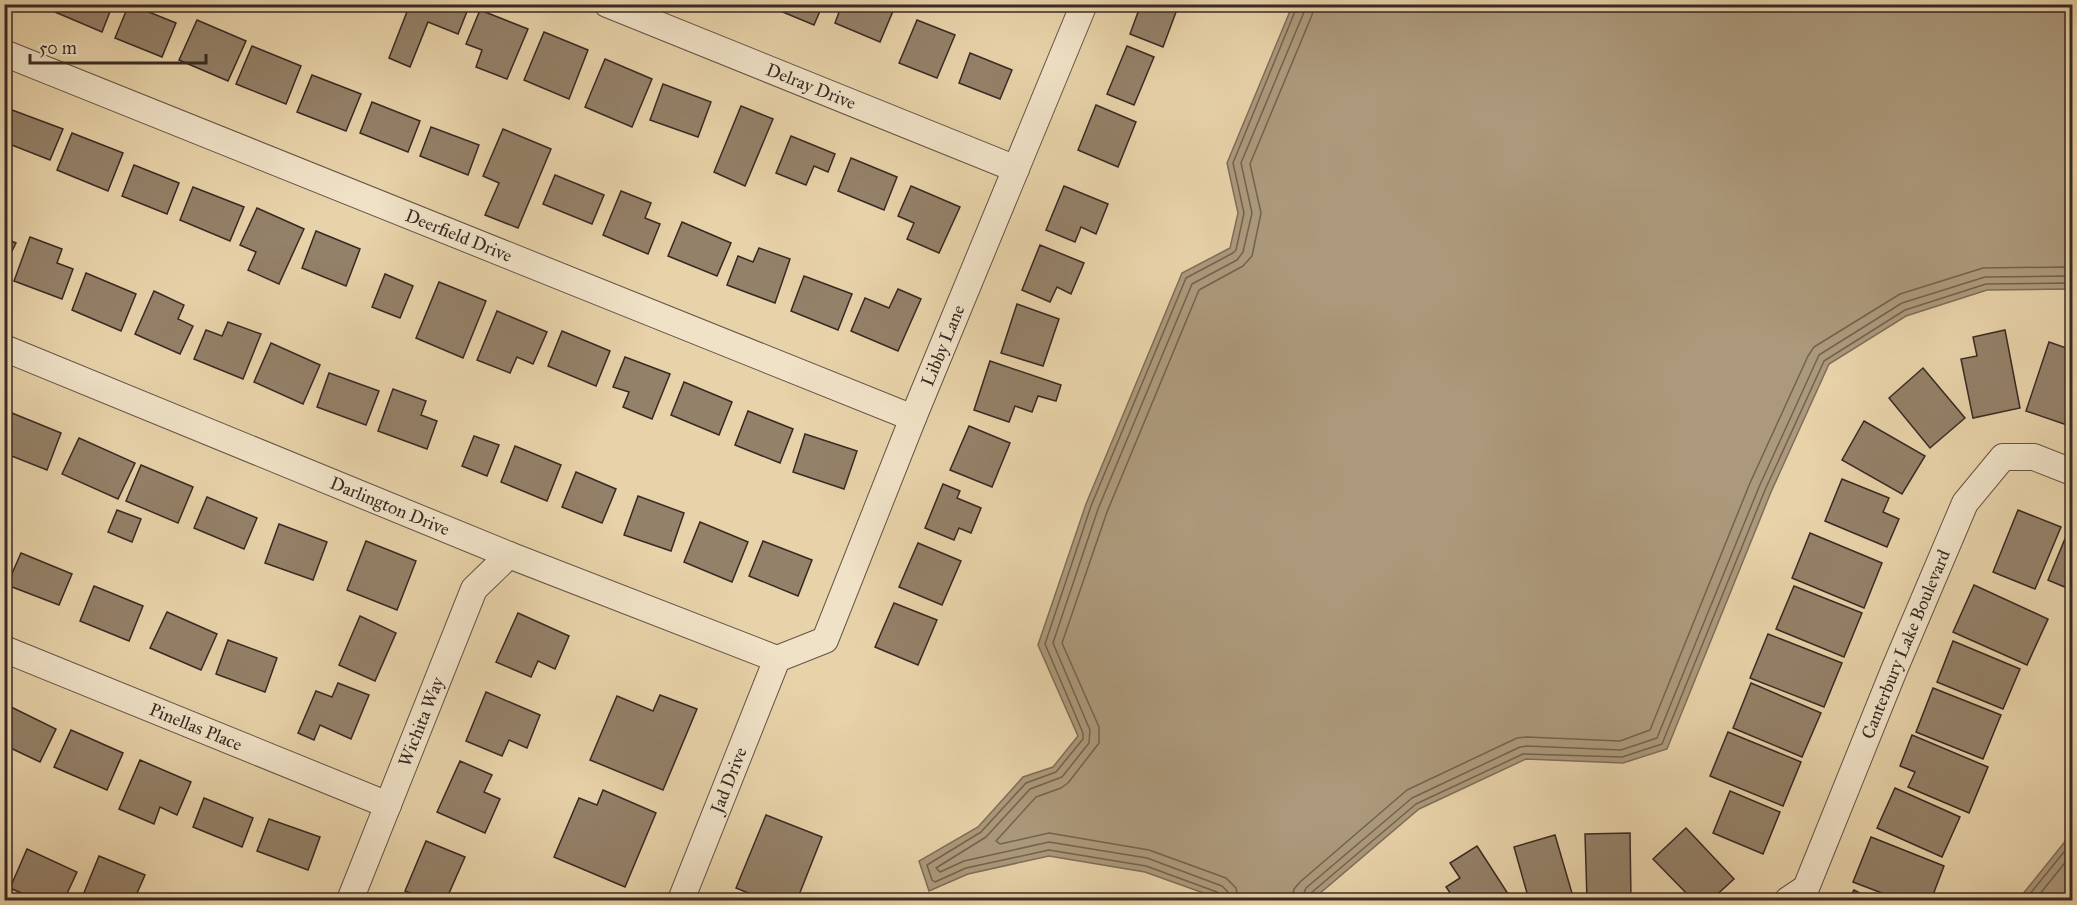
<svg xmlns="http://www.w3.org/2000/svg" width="2077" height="905" font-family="'IM FELL Great Primer',serif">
<rect width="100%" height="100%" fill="#e8d2a9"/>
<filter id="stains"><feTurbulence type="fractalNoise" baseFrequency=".00333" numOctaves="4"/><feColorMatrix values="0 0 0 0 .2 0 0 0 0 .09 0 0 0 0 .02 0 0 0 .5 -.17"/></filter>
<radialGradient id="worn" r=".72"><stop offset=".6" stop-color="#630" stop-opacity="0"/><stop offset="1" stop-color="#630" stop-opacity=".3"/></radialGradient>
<g fill="#ac997b" stroke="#7e6d58" stroke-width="1.5">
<path d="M1293,4L2072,5V292L2064,289L1987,290L1906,316L1829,364L1771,492L1667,749L1623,763L1526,759L1419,809L1312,900H1223L1145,872L1049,856L968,874L929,891L919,861L978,827L1023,777L1053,767L1078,736L1038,645L1086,504L1182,273L1230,248L1238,213L1227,163Z"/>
<path d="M2072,833V900H2018Z"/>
</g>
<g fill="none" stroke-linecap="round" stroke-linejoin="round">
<g stroke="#72624f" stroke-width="1.5">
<path d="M1222,900L1221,896L1217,892L1146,866L1049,850L966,868L935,882L932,880L927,865L981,832L1026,783L1056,772L1083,739V733L1045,644L1091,506L1186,278L1233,253L1236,250L1244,213L1233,163L1298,4"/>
<path d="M1229,900L1228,892L1222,886L1147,858L1049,842L964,861L940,872L936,868L986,837L1030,789L1062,777L1089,743L1090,730L1053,643L1098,509L1192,284L1237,260L1243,252L1252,213L1241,163L1304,12L1305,4"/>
<path d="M1238,900L1236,888L1226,878L1149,850L1049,833L1000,844L996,841L1036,797L1061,788L1068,783L1099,743V727L1062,643L1107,512L1199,290L1243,266L1252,256L1261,213L1250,164L1312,15L1314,4"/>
<path d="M1292,900L1294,889L1300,882L1407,790L1517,738L1527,737L1620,741L1650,730L1750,483L1808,356L1814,347L1900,294L1983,268L2063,267L2072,268"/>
<path d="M1301,900L1306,888L1412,798L1520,747L1527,746L1621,750L1657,738L1759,487L1819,355L1902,303L1985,277L2064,276L2072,278"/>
<path d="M1309,900L1311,893L1416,804L1523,754L1622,757L1662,744L1765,490L1824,361L1905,310L1986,284L2064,283L2072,286"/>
<path d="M2025,900L2072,842"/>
<path d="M2035,900L2072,854"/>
</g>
</g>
<g fill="#948169" stroke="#382a23" stroke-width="1.5">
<path d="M58,4H113L102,32L55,12Z"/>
<path d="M129,4L176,23L162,57L115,38Z"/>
<path d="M410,4H470L458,34L428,22L410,67L389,58Z"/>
<path d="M780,4H823L814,25L778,10Z"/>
<path d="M842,4H878L893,11L880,42L835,23Z"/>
<path d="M1141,4H1179L1163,47L1130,34Z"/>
<path d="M480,10L528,29L507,79L476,67L482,50L466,44Z"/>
<path d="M197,20L246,41L228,81L179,60Z"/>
<path d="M917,20L955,35L937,78L899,63Z"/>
<path d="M544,32L588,50L569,99L524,80Z"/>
<path d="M252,46L301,66L286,104L236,84Z"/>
<path d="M1127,46L1154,57L1134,105L1107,94Z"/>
<path d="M970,53L1012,70L1000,99L959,83Z"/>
<path d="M605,59L652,79L632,127L585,107Z"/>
<path d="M312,75L361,94L346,131L297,112Z"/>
<path d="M663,84L711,102L698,137L650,120Z"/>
<path d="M372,102L420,121L408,152L360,133Z"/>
<path d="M1096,105L1136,122L1118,167L1078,150Z"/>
<path d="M741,106L773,119L745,186L714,172Z"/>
<path d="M12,110L63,129L50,160L4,142V129Z"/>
<path d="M431,127L479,145L468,175L420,156Z"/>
<path d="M503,129L551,149L518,228L485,215L499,183L483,176Z"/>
<path d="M72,133L123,153L108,191L57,170Z"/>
<path d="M791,136L835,154L828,172L814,166L806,185L776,173Z"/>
<path d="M851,158L897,177L884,210L838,191Z"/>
<path d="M134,165L179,183L167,214L122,196Z"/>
<path d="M555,175L604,195L592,224L543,204Z"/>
<path d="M911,186L960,207L939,253L907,239L914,223L898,216Z"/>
<path d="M1064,186L1108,204L1096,234L1081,227L1075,242L1046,230Z"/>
<path d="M193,187L244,207L230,241L180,220Z"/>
<path d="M621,191L651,203L645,218L660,224L648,254L603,235Z"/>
<path d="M257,208L304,229L279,284L248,270L256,252L240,245Z"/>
<path d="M682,222L731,243L717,276L668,256Z"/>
<path d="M316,231L360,249L346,286L302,268Z"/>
<path d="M30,237L62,249L57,263L73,269L62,299L14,281Z"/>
<path d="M4,238L16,243L4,267Z"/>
<path d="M1040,245L1084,263L1071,294L1057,287L1050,302L1022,290Z"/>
<path d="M759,248L790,259L775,303L727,285L738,256L753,262Z"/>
<path d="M86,273L136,294L121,331L72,310Z"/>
<path d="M385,274L413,286L400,318L372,307Z"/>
<path d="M804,276L852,294L838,330L791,311Z"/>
<path d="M439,282L486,301L463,358L416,338Z"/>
<path d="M898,289L921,299L898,351L851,331L865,298L889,308Z"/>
<path d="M154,291L184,305L178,319L193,326L180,354L135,334Z"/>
<path d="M1017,304L1059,319L1043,366L1001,353Z"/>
<path d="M497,311L547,332L533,364L517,357L510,373L477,360Z"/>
<path d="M228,322L261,334L243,379L194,359L206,330L222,336Z"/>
<path d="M2005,330L2020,408L1973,418L1961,359L1977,356L1973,337Z"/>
<path d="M562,331L610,351L596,386L548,366Z"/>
<path d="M2049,342L2072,350V407L2067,425L2026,411Z"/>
<path d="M271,343L320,365L303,404L254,382Z"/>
<path d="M625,357L670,374L652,419L623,407L629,392L613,387Z"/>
<path d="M990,361L1061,385L1056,401L1038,396L1032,412L1015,406L1009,422L974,410Z"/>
<path d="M1923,368L1965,418L1930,448L1889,398Z"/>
<path d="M329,373L379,391L366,425L317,407Z"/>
<path d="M684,382L732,402L719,435L671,415Z"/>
<path d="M393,389L426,401L421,415L437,421L427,449L378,431Z"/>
<path d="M7,411L61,433L47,470L4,453V417Z"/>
<path d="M748,411L793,429L780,463L735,445Z"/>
<path d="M1864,421L1925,456L1902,494L1842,460Z"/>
<path d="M969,426L1010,443L992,487L950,470Z"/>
<path d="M805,434L857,451L844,489L793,472Z"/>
<path d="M474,436L499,445L487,476L462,466Z"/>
<path d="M79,438L135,463L118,499L62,474Z"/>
<path d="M515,446L561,465L547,501L501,482Z"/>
<path d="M141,465L193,487L178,523L126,501Z"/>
<path d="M576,472L616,489L602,523L562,507Z"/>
<path d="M1842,479L1889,498L1883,512L1899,519L1887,547L1825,521Z"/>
<path d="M943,484L960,491L957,498L981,508L971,533L959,528L954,540L925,528Z"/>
<path d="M638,496L684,513L671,551L624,535Z"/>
<path d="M207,497L257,518L244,549L194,528Z"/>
<path d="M117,510L141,519L132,542L108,532Z"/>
<path d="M2018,510L2061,527L2035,589L1993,572Z"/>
<path d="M700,522L748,542L732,582L684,562Z"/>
<path d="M279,524L327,542L313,580L265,563Z"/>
<path d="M2069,529L2072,531V590L2048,580Z"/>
<path d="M1810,533L1882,563L1864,608L1792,578Z"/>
<path d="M366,541L416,561L397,610L347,590Z"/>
<path d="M763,541L812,560L798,596L749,576Z"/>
<path d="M918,543L961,561L942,605L899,587Z"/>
<path d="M21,553L72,574L59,605L7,585Z"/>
<path d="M1974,585L2048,619L2027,665L1953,632Z"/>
<path d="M94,586L143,606L129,641L80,621Z"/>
<path d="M1794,586L1862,613L1844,657L1776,629Z"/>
<path d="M894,603L937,620L918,665L875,647Z"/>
<path d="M167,612L217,634L201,670L150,648Z"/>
<path d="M518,613L569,636L555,669L538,661L531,677L496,662Z"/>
<path d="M360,616L396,633L375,681L339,665Z"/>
<path d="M1768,634L1842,663L1824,707L1750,678Z"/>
<path d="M228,640L277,658L265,692L216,674Z"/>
<path d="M1953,641L2020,669L2003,709L1937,682Z"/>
<path d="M338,683L369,695L351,739L320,725L314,740L298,733L316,691L332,697Z"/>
<path d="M1751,683L1821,713L1802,757L1733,728Z"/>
<path d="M1933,688L2001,715L1983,759L1916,732Z"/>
<path d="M486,692L540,715L527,748L509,740L502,756L466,741Z"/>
<path d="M660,695L697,709L663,790L590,760L617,696L653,711Z"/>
<path d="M5,704L56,729L40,762L4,745Z"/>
<path d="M71,730L123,753L107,790L54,767Z"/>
<path d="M1728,732L1801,762L1783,806L1710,776Z"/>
<path d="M1912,735L1988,767L1969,813L1908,787L1915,772L1900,766Z"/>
<path d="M140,760L191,782L177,815L160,807L154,824L119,809Z"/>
<path d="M460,761L492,775L484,792L500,799L485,833L437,812Z"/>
<path d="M1895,788L1960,817L1942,857L1877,828Z"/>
<path d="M603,790L656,813L625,887L554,857L579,798L597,805Z"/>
<path d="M1730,791L1780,812L1763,854L1713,833Z"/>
<path d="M204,798L253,818L242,847L193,827Z"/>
<path d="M766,815L822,837L797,900H766L736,888Z"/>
<path d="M269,819L320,837L308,870L257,851Z"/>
<path d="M1686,828L1734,879L1711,900H1693L1653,859Z"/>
<path d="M1630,833L1631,900H1587L1585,834Z"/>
<path d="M1555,835L1574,900H1529L1514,847Z"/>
<path d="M1871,837L1944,866L1931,900H1900L1853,882Z"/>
<path d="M426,841L465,857L446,900H428L405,891Z"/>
<path d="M1477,846L1512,900H1455L1446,887L1460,878L1450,863Z"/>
<path d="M27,849L77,872L64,900H37L10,888Z"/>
<path d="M99,856L145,875L134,900H81Z"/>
<path d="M1854,890L1872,900H1848Z"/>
</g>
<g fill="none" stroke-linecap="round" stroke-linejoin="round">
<g stroke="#645444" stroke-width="28">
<g id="street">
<path id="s1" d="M607,4L1016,169"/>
<path id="s2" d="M4,53L913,418"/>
<path id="s3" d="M4,348L509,555L777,659"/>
<path id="s4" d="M4,649L388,805"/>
<path id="s5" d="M777,659L825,640L913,418L1084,4"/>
<path id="s6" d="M350,900L474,589L509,555"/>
<path id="s7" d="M681,900L777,659"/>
<path id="s8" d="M1788,900L1806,888L1894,670L1965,503L2003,457H2034L2072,472"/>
</g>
</g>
<use href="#street" stroke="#f0e2c7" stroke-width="26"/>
</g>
<g text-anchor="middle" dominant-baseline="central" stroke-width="4.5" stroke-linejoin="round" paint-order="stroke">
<g font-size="18" fill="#382a23" stroke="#f0e2c7">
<text stroke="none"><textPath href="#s1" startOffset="220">Delray Drive</textPath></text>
<text stroke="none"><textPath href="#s2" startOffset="490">Deerfield Drive</textPath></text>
<text stroke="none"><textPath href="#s5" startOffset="369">Libby Lane</textPath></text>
<text stroke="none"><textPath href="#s3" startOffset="417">Darlington Drive</textPath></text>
<text stroke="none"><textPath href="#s8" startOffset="285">Canterbury Lake Boulevard</textPath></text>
<text stroke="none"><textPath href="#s6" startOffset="192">Wichita Way</textPath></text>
<text stroke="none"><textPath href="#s4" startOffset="207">Pinellas Place</textPath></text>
<text stroke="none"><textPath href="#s7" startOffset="129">Jad Drive</textPath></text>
</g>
</g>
<rect width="2077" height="905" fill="none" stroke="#e8d2a9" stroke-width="24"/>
<rect x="6" y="6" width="2065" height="893" fill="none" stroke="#382a23" stroke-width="3"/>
<rect x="12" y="12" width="2053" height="881" fill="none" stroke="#382a23" stroke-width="1.5"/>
<path d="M30 54v9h176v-9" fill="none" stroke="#382a23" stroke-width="3"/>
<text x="39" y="54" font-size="18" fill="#382a23" stroke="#f0e2c7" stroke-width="4.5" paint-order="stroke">50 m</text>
<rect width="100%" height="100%" filter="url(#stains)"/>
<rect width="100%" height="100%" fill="url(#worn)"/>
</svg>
